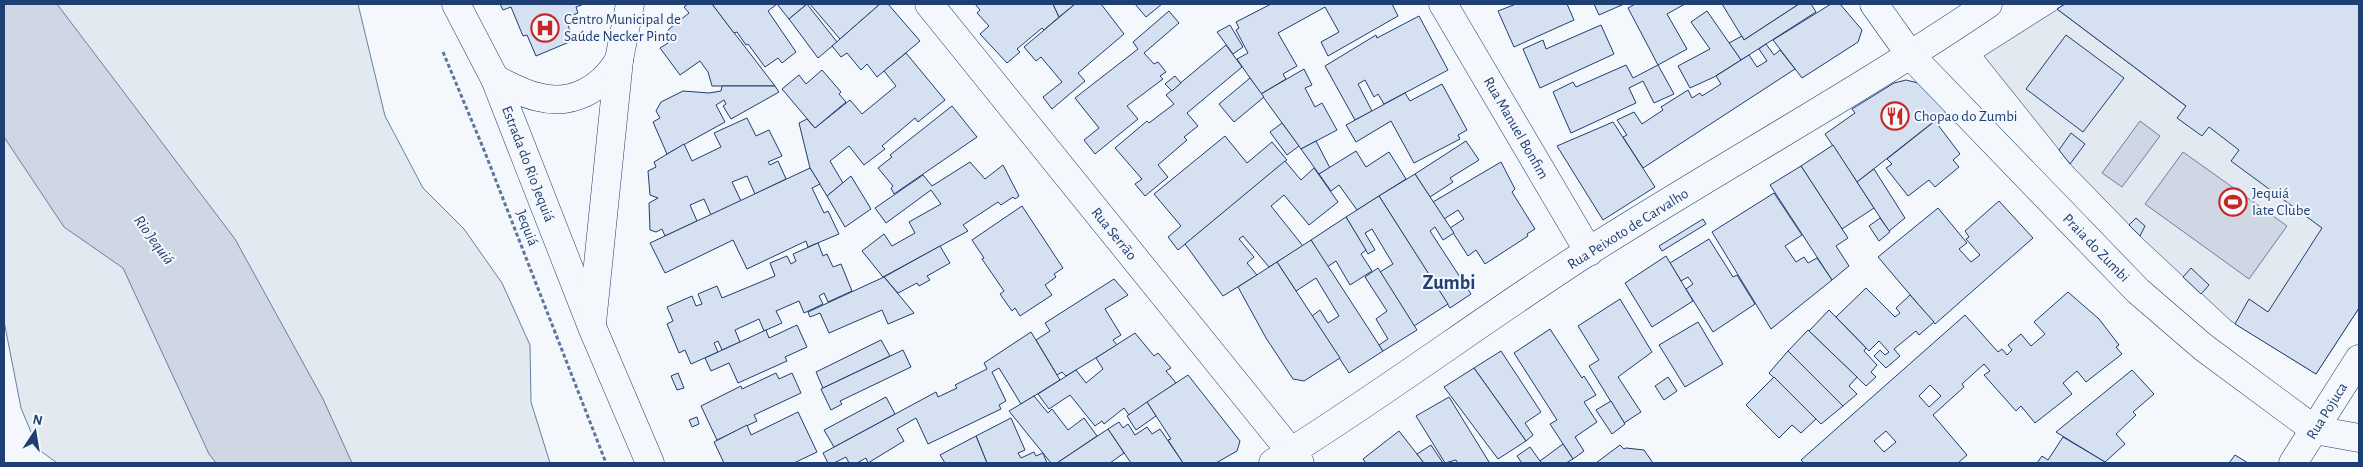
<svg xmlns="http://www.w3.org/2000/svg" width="2363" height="467" font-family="'Alegreya Sans',sans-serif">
<rect width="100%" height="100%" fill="#f4f7fb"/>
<g fill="#e3e9f0" stroke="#687fa3">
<path d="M34,4H358L385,116L423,188L464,229L502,283L530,345L531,402L550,463H331Z"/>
<path d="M2066,4H2359V308L2316,374L2231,321L2142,238L2072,166L1984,56Z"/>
<path d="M4,112L135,259L234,463H57L38,449L21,408L4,321Z"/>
</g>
<g fill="#cfd7e4" stroke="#687fa3">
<path d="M4,4H57L235,239L323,399L352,463H216L209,454L123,268L64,227L4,137Z"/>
<path d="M2140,121L2160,136L2122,187L2102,173Z"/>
<path d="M2183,152L2287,226L2249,279L2145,204Z"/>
</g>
<g fill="#d5e0f0" stroke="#1d3f73" fill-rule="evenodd">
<path d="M500,4H584L576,7L578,13L565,18L574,40L536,56L527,35L523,36L511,7L503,10Z"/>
<path d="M688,4H712L775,86H712L708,72L700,61L680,75L660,48L668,43L664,38L669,29L689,13L684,7Z"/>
<path d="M712,4H777L768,11L796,52L782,63L778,58L765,67L748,44L746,45L737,32L734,33Z"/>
<path d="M777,4H807L789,19Z"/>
<path d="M807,4L837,42L818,58L789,19Z"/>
<path d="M810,4H880L840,39Z"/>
<path d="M880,4H888L920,41L877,77L867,64L861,70L847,53L841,57L832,46Z"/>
<path d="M975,4H1053L1059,17L1044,30L1042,28L1017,49L1020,52L1007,63L980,34L989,26L977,13L980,10Z"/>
<path d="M1053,4H1075L1059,17Z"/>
<path d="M1075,4H1101L1124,34L1078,73L1085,81L1052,109L1043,97L1062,82L1041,57L1036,61L1024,47Z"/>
<path d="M1135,4H1162L1146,17Z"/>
<path d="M1271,4H1392L1398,16L1328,56L1321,42L1339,32L1325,7L1278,33L1297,66L1283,74L1286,79L1261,94L1237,59L1248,53L1236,30L1239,28L1236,22Z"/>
<path d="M1516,4H1567L1574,20L1514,47L1498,11Z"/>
<path d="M1594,4H1624L1599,15Z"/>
<path d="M1635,4H1685L1667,14L1687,49L1658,65L1628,8Z"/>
<path d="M1722,4H1799L1744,40Z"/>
<path d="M1799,4H1811L1816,12L1741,60L1729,43L1742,36L1744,40Z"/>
<path d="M1831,4H1840L1862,30L1858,42L1802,78L1773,40Z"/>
<path d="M2065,4H2264L2186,106L2057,9Z"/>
<path d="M2065,4H2359V308L2316,374L2235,324L2249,299L2268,312L2322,228L2231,161L2239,150L2209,127L2202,136L2177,118L2186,106L2057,9Z"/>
<path d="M1169,11L1179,23L1144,53L1154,64L1158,62L1166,72L1160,76L1163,79L1127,106L1138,119L1095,154L1084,140L1099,128L1075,98L1138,49L1133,42Z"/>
<path d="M1707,11L1741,60L1714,77L1690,88L1678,66L1710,49L1691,22Z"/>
<path d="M1419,16L1448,70L1384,104L1378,94L1374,97L1365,80L1358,84L1372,111L1355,120L1325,66L1376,35L1377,38Z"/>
<path d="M1230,25L1243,47L1233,54L1217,32Z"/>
<path d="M1601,25L1614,54L1540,88L1523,49L1543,40L1546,49Z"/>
<path d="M2066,35L2124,78L2083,132L2026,89Z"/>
<path d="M1766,44L1774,55L1780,50L1795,69L1643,168L1623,137L1627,135L1617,120L1634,112L1642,124L1663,110L1661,107L1688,90L1692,98L1700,93L1702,96L1721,84L1716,76L1749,55L1757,67L1767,61L1759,49Z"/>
<path d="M1226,45L1242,67L1187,113L1198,126L1184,137L1187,140L1158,165L1168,177L1145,196L1135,184L1142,179L1115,148L1147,121L1149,123L1174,104L1166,95Z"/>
<path d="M906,53L945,100L918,122L915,118L882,146L885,149L864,165L849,146L830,161L843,183L827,196L810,168L799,123L807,119L815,128L850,100L862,114L896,86L884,71Z"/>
<path d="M1626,65L1633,78L1658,65L1674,94L1654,103L1643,81L1629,88L1636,103L1571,133L1553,92L1573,82L1576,87Z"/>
<path d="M1304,69L1312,85L1305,88L1315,107L1322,103L1337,130L1301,149L1261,94Z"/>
<path d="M822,70L841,92L839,94L846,102L815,128L782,89L799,75L806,84Z"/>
<path d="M1175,76L1181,83L1172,91L1165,84Z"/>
<path d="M1250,78L1264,97L1234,122L1219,104Z"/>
<path d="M1906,80L1922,84L1946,112L1857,182L1825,134L1855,113L1852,109L1894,83Z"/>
<path d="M1442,84L1467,130L1458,135L1460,139L1414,163L1391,121L1356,142L1346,125L1405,93L1410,101Z"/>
<path d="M722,86H775L779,92L731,119L723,106L726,104L724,100L716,105L725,122L667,154L653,122L660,118L656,111L661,102L683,91L709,93L721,91Z"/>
<path d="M952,106L977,137L894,194L891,188L893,186L878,168L892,157L890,155Z"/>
<path d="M747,118L756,136L769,130L782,156L768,162L770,165L778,161L786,179L755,194L747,176L732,182L741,201L711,215L704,199L690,205L697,221L665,236L662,229L656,232L650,230L649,203L658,198L650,195L648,171L656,167L654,162L684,144L692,161L721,147L714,133Z"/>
<path d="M1935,121L1960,154L1953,160L1959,167L1935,187L1929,180L1908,196L1886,168L1892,164L1887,159Z"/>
<path d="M1613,122L1655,187L1603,220L1557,146Z"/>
<path d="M1282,123L1299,146L1287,155L1270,132Z"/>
<path d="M2071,133L2085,144L2070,164L2059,150Z"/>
<path d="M1225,136L1247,163L1272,142L1287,160L1178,250L1168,237L1181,226L1154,194Z"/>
<path d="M1316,141L1330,168L1319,174L1301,149Z"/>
<path d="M1466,141L1479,160L1450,178L1453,182L1430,197L1415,174Z"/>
<path d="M1833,145L1874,208L1842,229L1801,166Z"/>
<path d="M1356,151L1366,167L1389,152L1406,179L1357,210L1339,185L1331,191L1319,174Z"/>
<path d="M1285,161L1301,180L1314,168L1338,202L1309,225L1284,195L1271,206L1303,246L1269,267L1243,236L1239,239L1254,257L1247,263L1257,275L1223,296L1185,244Z"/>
<path d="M970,162L985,179L1003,165L1019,196L1015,199L1013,197L1001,205L998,202L963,225L968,231L883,277L862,251L884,234L892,246L915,233L909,222L941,204L931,190L886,223L875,208L923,175L932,186Z"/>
<path d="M1501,162L1515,189L1512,192L1535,229L1527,234L1528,236L1485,264L1476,250L1468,256L1450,228L1464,219L1458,210L1444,219L1433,202Z"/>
<path d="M1801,166L1848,238L1836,246L1849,266L1832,280L1770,185Z"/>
<path d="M810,168L820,184L812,188L824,213L828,211L839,234L808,247L806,241L747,269L733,240L665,273L650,243Z"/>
<path d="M1874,169L1905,218L1889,231L1857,182Z"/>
<path d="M1415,174L1454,233L1443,240L1435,227L1430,231L1471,294L1450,308L1379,196Z"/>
<path d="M851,176L871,209L845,227L827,196Z"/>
<path d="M1774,193L1802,235L1785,246L1796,262L1804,257L1808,263L1817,258L1832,280L1771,329L1712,232Z"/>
<path d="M1379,196L1448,304L1414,326L1380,272L1393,264L1372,229L1365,233L1375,250L1368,254L1346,217Z"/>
<path d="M1999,201L2033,238L1935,324L1878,257L1938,208L1967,243L1959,249L1971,262L1980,255L1966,239L1969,237L1965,231Z"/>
<path d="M1022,206L1063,268L1054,274L1056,277L1045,285L1052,295L1020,316L1015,308L1012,311L1000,294L1004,291L982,259L984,258L972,240Z"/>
<path d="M1346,217L1366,250L1361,254L1372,271L1350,285L1336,261L1327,267L1311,240Z"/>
<path d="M1880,218L1890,232L1879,241L1869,226Z"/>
<path d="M2136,218L2145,226L2140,236L2129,225Z"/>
<path d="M1703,219L1706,224L1662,251L1659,246Z"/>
<path d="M1709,239L1733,277L1737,275L1755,304L1713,332L1686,289L1693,284L1688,277L1681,281L1670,263Z"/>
<path d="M1311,240L1383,351L1349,373L1312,316L1320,310L1328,323L1339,316L1316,278L1296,291L1277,262Z"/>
<path d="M818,243L823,256L827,254L833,267L841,264L852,291L828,302L824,293L819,296L823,304L804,313L799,301L776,311L782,323L764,331L759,319L735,330L740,342L722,350L718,341L714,343L718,352L691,364L685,350L679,353L667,324L673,321L667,307L692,296L696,306L702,304L698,294L717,286L722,298L775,276L770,263L787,256L791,264L796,261L793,254Z"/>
<path d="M940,246L950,263L927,276L930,280L919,286L917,283L898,293L884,277Z"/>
<path d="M1666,256L1693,301L1652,327L1625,283Z"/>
<path d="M1277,262L1340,358L1304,381L1293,379L1266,338L1238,287Z"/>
<path d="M1378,268L1417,330L1383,351L1379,345L1388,339L1376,319L1387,311L1365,277Z"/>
<path d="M2191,268L2209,285L2201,294L2183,277Z"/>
<path d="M884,277L914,313L888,324L882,310L829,333L820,313L810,317L808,312Z"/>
<path d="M1114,279L1128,295L1105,309L1121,335L1113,340L1117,345L1066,376L1062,372L1057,375L1036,340L1050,331L1045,323Z"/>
<path d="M1866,288L1895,317L1900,313L1896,308L1910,295L1934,322L1919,335L1916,331L1894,349L1900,356L1886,368L1874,356L1880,350L1885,355L1889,352L1879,341L1869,351L1836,317Z"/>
<path d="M2068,292L2099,319L2119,345L2116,347L2122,354L2086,382L2077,371L2063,383L2072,394L2035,423L2021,406L2016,411L1984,375L1990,371L1984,364L1962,384L1964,387L1933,415L1967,455L1958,463H1804L1801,460L1965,315L1998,352L2002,349L2007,355L2012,350L2008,345L2021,334L2031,346L2045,334L2034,322ZM1930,385L1941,396L1929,407L1919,396ZM1886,431L1896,442L1884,452L1874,441Z"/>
<path d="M1620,299L1652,352L1618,377L1641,412L1624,423L1589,366L1599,360L1578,326Z"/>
<path d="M1829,310L1866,348L1864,351L1877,365L1871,372L1876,377L1866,386L1809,331Z"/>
<path d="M1698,322L1723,364L1685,387L1659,345Z"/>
<path d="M797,325L807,347L785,357L787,361L738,383L729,363L711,371L705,358L766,330L769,338Z"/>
<path d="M1550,329L1582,378L1584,376L1596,395L1584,402L1597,422L1575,437L1584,451L1573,459L1550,424L1557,420L1514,353Z"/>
<path d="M1808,330L1857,377L1849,386L1857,394L1843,406L1788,351Z"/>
<path d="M1031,332L1060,380L1021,404L999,368L992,372L1006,401L999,405L1001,409L928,444L916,418L897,429L904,441L868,463L866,458L857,463H849L846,457L834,463H828L823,453L936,392L938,397L957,388L955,385L987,369L984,363Z"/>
<path d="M1135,333L1154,356L1158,353L1171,368L1166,371L1176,383L1129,415L1124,408L1104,424L1102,421L1095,426L1070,395L1049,409L1038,394L1076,370L1086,383L1103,369L1096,358Z"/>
<path d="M881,340L890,356L823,388L816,372Z"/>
<path d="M903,350L911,367L840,401L842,404L831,410L821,389Z"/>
<path d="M1501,351L1541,412L1525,423L1533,435L1526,441L1474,368Z"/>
<path d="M1788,351L1843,406L1821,424L1769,373Z"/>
<path d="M1474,368L1526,441L1498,459L1444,387Z"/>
<path d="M2132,370L2154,394L2133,412L2136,415L2116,434L2125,444L2105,462L2056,432Z"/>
<path d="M678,373L684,388L677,390L671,376Z"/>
<path d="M776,373L779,379L792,373L801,393L754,415L757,421L717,440L701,406L741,386L742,389Z"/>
<path d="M1188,375L1240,441L1237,451L1216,463H1183L1168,440L1171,439L1147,402Z"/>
<path d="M1668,377L1677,391L1664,400L1655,386Z"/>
<path d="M1774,377L1816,419L1801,433L1792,425L1779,438L1746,405Z"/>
<path d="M1034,396L1048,413L1052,409L1068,430L1084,418L1097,436L1057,463H1051L1009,411Z"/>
<path d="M886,397L895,414L834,447L824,430Z"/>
<path d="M1449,397L1489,462L1487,463H1458L1456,460L1445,463L1416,416Z"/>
<path d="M1611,401L1625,424L1612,434L1596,410Z"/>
<path d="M1147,402L1156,416L1136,430L1127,416Z"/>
<path d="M798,412L817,452L794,463H724L714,442L747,425L751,435Z"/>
<path d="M697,417L699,424L692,427L689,420Z"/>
<path d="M1011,418L1025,450L1018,453L1021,458L1034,452L1036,456L1043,453L1047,463H1051H987L976,436Z"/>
<path d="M1119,422L1123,428L1128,424L1135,435L1147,427L1152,434L1160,429L1183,463H1131L1108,429Z"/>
<path d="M1108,429L1124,453L1110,463H1057Z"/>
<path d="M1399,431L1424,463H1366L1363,459Z"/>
<path d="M976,436L987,463H945L940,455Z"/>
<path d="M2063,437L2105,462L2106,463H2037L2042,456L2048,460Z"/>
<path d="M1563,444L1573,459L1566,463H1542L1540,461Z"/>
<path d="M1431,445L1443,463H1424L1417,454Z"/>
<path d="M1620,445L1624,449L1626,448L1644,450L1653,463H1596Z"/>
<path d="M1530,447L1540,461L1542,463H1522L1517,456Z"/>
<path d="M2235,455L2248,463H2229Z"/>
</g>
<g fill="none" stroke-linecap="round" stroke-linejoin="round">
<g stroke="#1d3f73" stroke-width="29">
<g id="minor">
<path d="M929,4L1300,463"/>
<path d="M1443,4L1589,252"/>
<path d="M1273,463C1381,396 1482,320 1589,251C1721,167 1858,92 1988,4"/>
<path d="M2293,463L2359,359"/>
</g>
</g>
<g stroke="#1d3f73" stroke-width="29">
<g id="secondary">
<path d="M456,4L495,79L592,327L650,463"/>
<path d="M1874,4L1911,56L2138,291L2203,347L2315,430L2359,438"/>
<path d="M495,79C508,85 523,94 538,97C572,106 602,89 619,60"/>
<path d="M592,323L619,60L630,4"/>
</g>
</g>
<path stroke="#5e769c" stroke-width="3" stroke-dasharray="4 2.5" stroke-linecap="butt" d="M443,52L484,150L606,463"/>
<use href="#minor" stroke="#f4f7fb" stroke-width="28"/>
<use href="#secondary" stroke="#f4f7fb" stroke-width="28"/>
</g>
<defs>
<g id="hospital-ring" transform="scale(1.4375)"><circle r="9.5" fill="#f4f7fb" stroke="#c62828" stroke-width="1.5"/><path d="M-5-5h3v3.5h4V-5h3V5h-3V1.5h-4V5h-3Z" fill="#c62828"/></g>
<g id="restaurant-ring" transform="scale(1.4375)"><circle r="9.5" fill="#f4f7fb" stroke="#c62828" stroke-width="1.5"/><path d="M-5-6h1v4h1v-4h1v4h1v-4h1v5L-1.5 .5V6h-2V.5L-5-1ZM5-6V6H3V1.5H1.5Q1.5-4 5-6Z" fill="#c62828"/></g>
<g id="stadium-ring" transform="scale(1.4375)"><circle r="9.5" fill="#f4f7fb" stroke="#c62828" stroke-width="1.5"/><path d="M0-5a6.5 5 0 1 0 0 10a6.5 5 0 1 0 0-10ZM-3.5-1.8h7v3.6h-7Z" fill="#c62828"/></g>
</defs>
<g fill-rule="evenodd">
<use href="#hospital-ring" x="545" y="28"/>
<use href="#restaurant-ring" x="1895" y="116"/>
<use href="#stadium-ring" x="2233" y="202"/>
</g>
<g text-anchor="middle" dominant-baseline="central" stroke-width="4" stroke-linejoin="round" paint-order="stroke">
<g font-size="15" fill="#1d3f73" stroke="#f4f7fb" text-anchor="start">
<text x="564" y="19">Centro Municipal de<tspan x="564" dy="17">Saúde Necker Pinto</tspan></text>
<text x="1914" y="116">Chopao do Zumbi</text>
<text x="2252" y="193">Jequiá<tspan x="2252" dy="17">Iate Clube</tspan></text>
</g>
<g font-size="15" fill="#1d3f73" stroke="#f4f7fb">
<text transform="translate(1516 128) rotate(60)">Rua Manuel Bonfim</text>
<text transform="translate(528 164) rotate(69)">Estrada do Rio Jequiá</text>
<text transform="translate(527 228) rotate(69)">Jequiá</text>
<text transform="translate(1628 229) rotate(-32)">Rua Peixoto de Carvalho</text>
<text transform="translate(1114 234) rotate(51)">Rua Serrão</text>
<text transform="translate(2096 248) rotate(46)">Praia do Zumbi</text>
<text transform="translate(2327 411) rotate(-58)">Rua Pojuca</text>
</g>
<g font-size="16" font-style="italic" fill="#1d3f73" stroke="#f4f7fb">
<text transform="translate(154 240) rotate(54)">Rio Jequiá</text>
</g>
<g font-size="20" font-weight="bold" fill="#1d3f73" stroke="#f4f7fb">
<text x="1449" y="283">Zumbi</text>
</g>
</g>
<rect width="2363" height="467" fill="none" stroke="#1d3f73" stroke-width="10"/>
<g transform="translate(35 432) rotate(12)" stroke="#f4f7fb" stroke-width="4" paint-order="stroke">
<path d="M0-4L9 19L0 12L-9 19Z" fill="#1d3f73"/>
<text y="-8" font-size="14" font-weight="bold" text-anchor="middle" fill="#1d3f73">N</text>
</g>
</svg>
